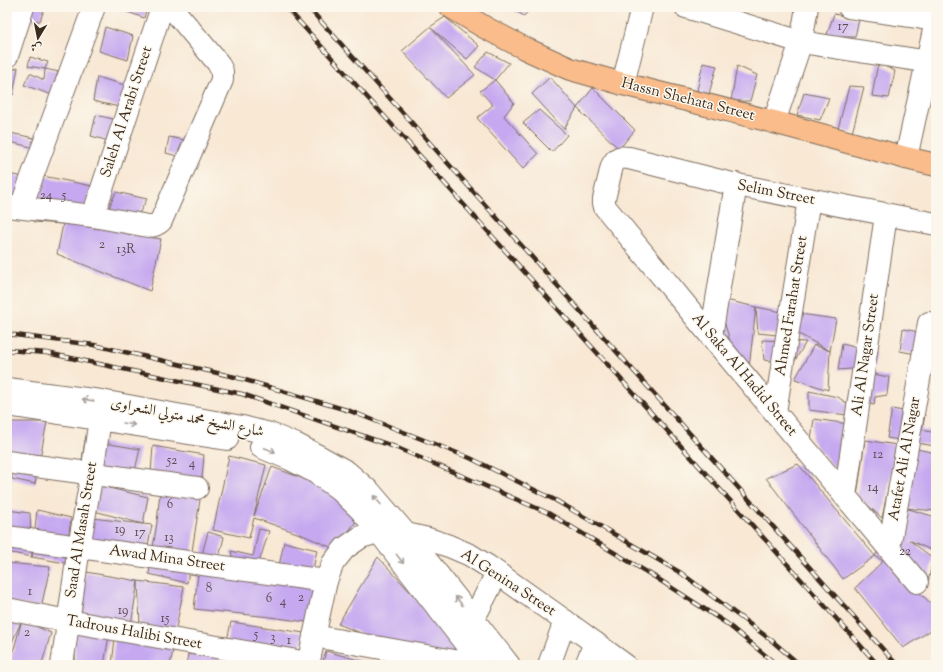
<svg xmlns="http://www.w3.org/2000/svg" width="943" height="672" font-family="'Sorts Mill Goudy',Amiri,serif">
<rect width="100%" height="100%" fill="#fbf7ec"/>
<filter id="ink" filterUnits="userSpaceOnUse"><feTurbulence type="fractalNoise" baseFrequency=".025" numOctaves="2"/><feDisplacementMap in="SourceGraphic" scale="8" xChannelSelector="R" yChannelSelector="G"/><feConvolveMatrix kernelMatrix="1 2 1 2 8 2 1 2 1" color-interpolation-filters="sRGB"/></filter>
<filter id="wash" filterUnits="userSpaceOnUse"><feTurbulence type="fractalNoise" baseFrequency=".012" numOctaves="4" result="noise"/><feDisplacementMap in="SourceGraphic" scale="16" xChannelSelector="R" yChannelSelector="G"/><feGaussianBlur stdDeviation="0.9" result="paint"/><feColorMatrix in="noise" values="0 0 0 0 0 0 0 0 0 0 0 0 0 0 0 0 0 1.4 0 .05"/><feComposite in="paint" operator="in"/></filter>
<g filter="url(#wash)">
<rect width="100%" height="100%" fill="#f8e8d4"/>
<g id="blocks">
<g fill="#c5a8f0">
<path d="M28,7H45L40,21L25,20Z"/>
<path d="M114,7H147L144,18Z"/>
<path d="M509,7H532L524,16Z"/>
<path d="M834,14L859,19L855,37H826Z"/>
<path d="M445,17L479,46L467,59L431,28L475,75L446,98L402,51L430,27Z"/>
<path d="M105,27L133,36L128,60L99,51Z"/>
<path d="M488,52L509,63L495,80L514,103L504,116L538,154L523,169L477,118L493,105L480,91L495,80L475,67Z"/>
<path d="M30,57L48,62L45,69L59,72L52,95L24,85L30,73L44,80L45,69L28,66Z"/>
<path d="M703,63L717,66L708,97L696,95Z"/>
<path d="M878,63L895,71L889,98L872,96Z"/>
<path d="M737,66L757,75L750,101H731Z"/>
<path d="M18,67L13,95L7,94V75L8,72Z"/>
<path d="M97,77L135,88L128,109L93,101Z"/>
<path d="M550,77L577,108L564,129L532,94Z"/>
<path d="M849,86L864,87L852,133L838,129Z"/>
<path d="M593,88L635,130L619,149L577,108Z"/>
<path d="M804,93L829,98L820,120L797,115Z"/>
<path d="M539,110L567,135L552,152L523,123Z"/>
<path d="M96,115L113,119L109,141L91,136Z"/>
<path d="M10,133L39,139L35,148L10,142Z"/>
<path d="M169,137L185,140L181,157L166,153Z"/>
<path d="M7,174L25,177L7,217Z"/>
<path d="M33,174L92,186L79,225L99,229L116,192L147,199L128,234L161,239L150,291L57,254L63,224L34,222Z"/>
<path d="M717,298L756,307L782,312L777,335L758,333L756,307L749,368L733,351Z"/>
<path d="M800,314L836,319L830,351L797,333Z"/>
<path d="M903,329L936,335V358L900,351Z"/>
<path d="M762,340L806,342L793,364L764,360Z"/>
<path d="M842,344L876,352L875,367L838,370Z"/>
<path d="M814,345L830,351L828,390L795,379Z"/>
<path d="M867,373L889,377L887,395L875,397L874,405L849,400Z"/>
<path d="M809,391L838,397L849,405L847,415L809,410Z"/>
<path d="M892,409L925,415L922,430L936,433L935,446L887,438Z"/>
<path d="M814,419L849,424L842,477L811,439Z"/>
<path d="M7,422H47L35,484L12,479L10,451L7,450Z"/>
<path d="M85,440L140,449L131,487L79,480Z"/>
<path d="M865,440L897,445L882,518L857,496Z"/>
<path d="M153,446L204,455L200,500L187,583L149,574L157,522L160,493L195,499L150,487Z"/>
<path d="M907,447L936,453V511L905,508L936,517V534L933,551L909,540L933,558L927,588L888,564L936,608V627L903,648L855,588L883,561L875,556L890,531Z"/>
<path d="M229,456L266,465L254,516L272,467L318,484L361,515L335,549L300,534L254,518L249,538L213,530Z"/>
<path d="M798,464L875,556L843,579L766,478Z"/>
<path d="M96,485L148,497L143,524L152,525L144,566L88,556L92,518L143,524L94,511Z"/>
<path d="M7,510L30,513L32,557L37,510L71,518L65,563L32,557L7,552Z"/>
<path d="M259,529L269,531L257,569L234,565L231,551L253,556Z"/>
<path d="M208,532L224,537L218,562L201,558Z"/>
<path d="M284,542L317,550L312,574L279,566Z"/>
<path d="M378,557L461,647L442,665L338,624Z"/>
<path d="M7,563L50,567L41,608L7,602Z"/>
<path d="M199,565L321,586L314,623L270,617L194,609Z"/>
<path d="M86,572L138,581L184,587L175,633L140,625L138,581L131,625L80,612Z"/>
<path d="M7,617L22,620L51,633L42,663H10L22,620L7,653Z"/>
<path d="M231,622L304,633L297,665L239,661L238,665H186L188,654L223,659Z"/>
<path d="M75,631L109,635L104,665H75Z"/>
<path d="M115,638L174,646L170,665H112Z"/>
<path d="M326,651L376,665H322Z"/>
</g>
</g>
</g>
<g filter="url(#ink)">
<use href="#blocks" fill-opacity="0" stroke="#7d6c5e" stroke-width="1"/>
<g fill="none" stroke-linecap="round" stroke-linejoin="round">
<g stroke="#7d6c5e" stroke-width="24">
<g id="minor">
<path d="M686,7L801,42L936,63"/>
<path d="M849,7L918,17L936,21"/>
<path d="M7,56L23,7"/>
<path d="M623,84L642,7"/>
<path d="M774,122L801,42L807,7"/>
<path d="M906,158L936,21"/>
<path d="M7,206L93,216L148,226C154,226 157,225 161,221L222,80V71L218,63L171,7"/>
<path d="M21,207L94,7"/>
<path d="M93,216L162,7"/>
<path d="M711,336L736,184"/>
<path d="M7,389L101,401L242,427L270,434L297,445L322,458L347,472L370,492L406,534L509,665"/>
<path d="M7,405L227,439"/>
<path d="M775,412L809,199"/>
<path d="M261,447L290,459L315,472L339,489L360,509L379,532L482,665"/>
<path d="M7,462L197,488"/>
<path d="M845,496L886,215"/>
<path d="M7,537L326,581"/>
<path d="M889,548L929,323"/>
<path d="M917,582L711,336L605,207L604,203V199L612,166C617,156 620,157 629,158L732,184L936,224"/>
<path d="M7,609L68,621L308,663"/>
<path d="M473,620L497,573"/>
<path d="M314,636L477,665"/>
<path d="M62,665L79,547L92,473L100,419"/>
<path d="M308,665L326,581L333,563L345,548L361,537L379,532L406,534L428,539L449,546L470,555L489,567L565,621L625,665"/>
<path d="M549,665L565,621"/>
<path d="M586,665L595,643"/>
</g>
</g>
<g stroke="#7d6c5e" stroke-width="24">
<path id="major" d="M451,7L484,27L524,48L570,69L623,84L774,122L906,158L936,165"/>
</g>
<use href="#minor" stroke="#fff" stroke-width="22"/>
<use href="#major" stroke="#f9bc8a" stroke-width="22"/>
<g stroke="#3b2a1e" stroke-width="4.5">
<g id="rail">
<path d="M286,7L878,665"/>
<path d="M308,7L351,55L897,665"/>
<path d="M7,334L94,345L235,377L350,411L470,458L555,500L681,573L771,640L800,665"/>
<path d="M7,350L47,353L242,394L395,447L548,513L655,577L726,623L777,665"/>
</g>
</g>
<use href="#rail" stroke="#fbf7ec" stroke-width="3" stroke-dasharray="9" stroke-linecap="butt"/>
</g>
<defs><path id="oneway-shaft" d="M-6 0H5M1.5-3L5.5 0L1.5 3" fill="none" stroke-width="1.6" stroke-linecap="round" stroke-linejoin="round"/></defs>
<g stroke="#a79f9a">
<use href="#oneway-shaft" transform="translate(88 400) rotate(-172)"/>
<use href="#oneway-shaft" transform="translate(129 424) rotate(9)"/>
<use href="#oneway-shaft" transform="translate(270 450) rotate(22)"/>
<use href="#oneway-shaft" transform="translate(377 500) rotate(-131)"/>
<use href="#oneway-shaft" transform="translate(400 559) rotate(52)"/>
<use href="#oneway-shaft" transform="translate(459 601) rotate(-128)"/>
</g>
</g>
<g text-anchor="middle" dominant-baseline="central" stroke-width="3" stroke-linejoin="round" paint-order="stroke">
<g font-size="13" fill="#5e4a52">
<text x="843" y="27">17</text>
<text x="46" y="196">24</text>
<text x="64" y="196">5</text>
<text x="102" y="245">2</text>
<text x="126" y="250">13R</text>
<text x="878" y="455">12</text>
<text x="172" y="461">52</text>
<text x="192" y="464">4</text>
<text x="873" y="488">14</text>
<text x="170" y="505">6</text>
<text x="120" y="530">19</text>
<text x="140" y="533">17</text>
<text x="169" y="538">13</text>
<text x="905" y="552">22</text>
<text x="209" y="589">8</text>
<text x="30" y="592">1</text>
<text x="301" y="598">2</text>
<text x="269" y="599">6</text>
<text x="283" y="602">4</text>
<text x="123" y="611">19</text>
<text x="165" y="619">15</text>
<text x="27" y="633">2</text>
<text x="256" y="635">5</text>
<text x="273" y="638">3</text>
<text x="289" y="641">1</text>
</g>
<g font-size="15" fill="#3b2a1e" stroke="#fbf7ec">
<text transform="translate(688 100) rotate(14)">Hassn Shehata Street</text>
<text transform="translate(127 112) rotate(-72)">Saleh Al Arabi Street</text>
<text transform="translate(776 193) rotate(11)">Selim Street</text>
<text transform="translate(792 306) rotate(-81)">Ahmed Farahat Street</text>
<text transform="translate(866 355) rotate(-82)">Ali Al Nagar Street</text>
<text transform="translate(744 375) rotate(50)">Al Saka Al Hadid Street</text>
<text transform="translate(187 418) rotate(11)">شارع الشيخ محمد متولي الشعراوى</text>
<text transform="translate(905 459) rotate(-80)">Atafet Ali Al Nagar</text>
<text transform="translate(82 530) rotate(-81)">Saad Al Masah Street</text>
<text transform="translate(167 559) rotate(8)">Awad Mina Street</text>
<text transform="translate(508 583) rotate(33)">Al Genina Street</text>
<text transform="translate(134 633) rotate(10)">Tadrous Halibi Street</text>
</g>
</g>
<rect width="943" height="672" fill="none" stroke="#fbf7ec" stroke-width="24"/>
<g transform="translate(38 38) rotate(190)" stroke="#fbf7ec" stroke-width="3" paint-order="stroke">
<path d="M0-3L7 15L0 10L-7 15Z" fill="#3b2a1e"/>
<text y="-6" font-size="11" font-weight="bold" text-anchor="middle" fill="#3b2a1e">ش</text>
</g>
</svg>
